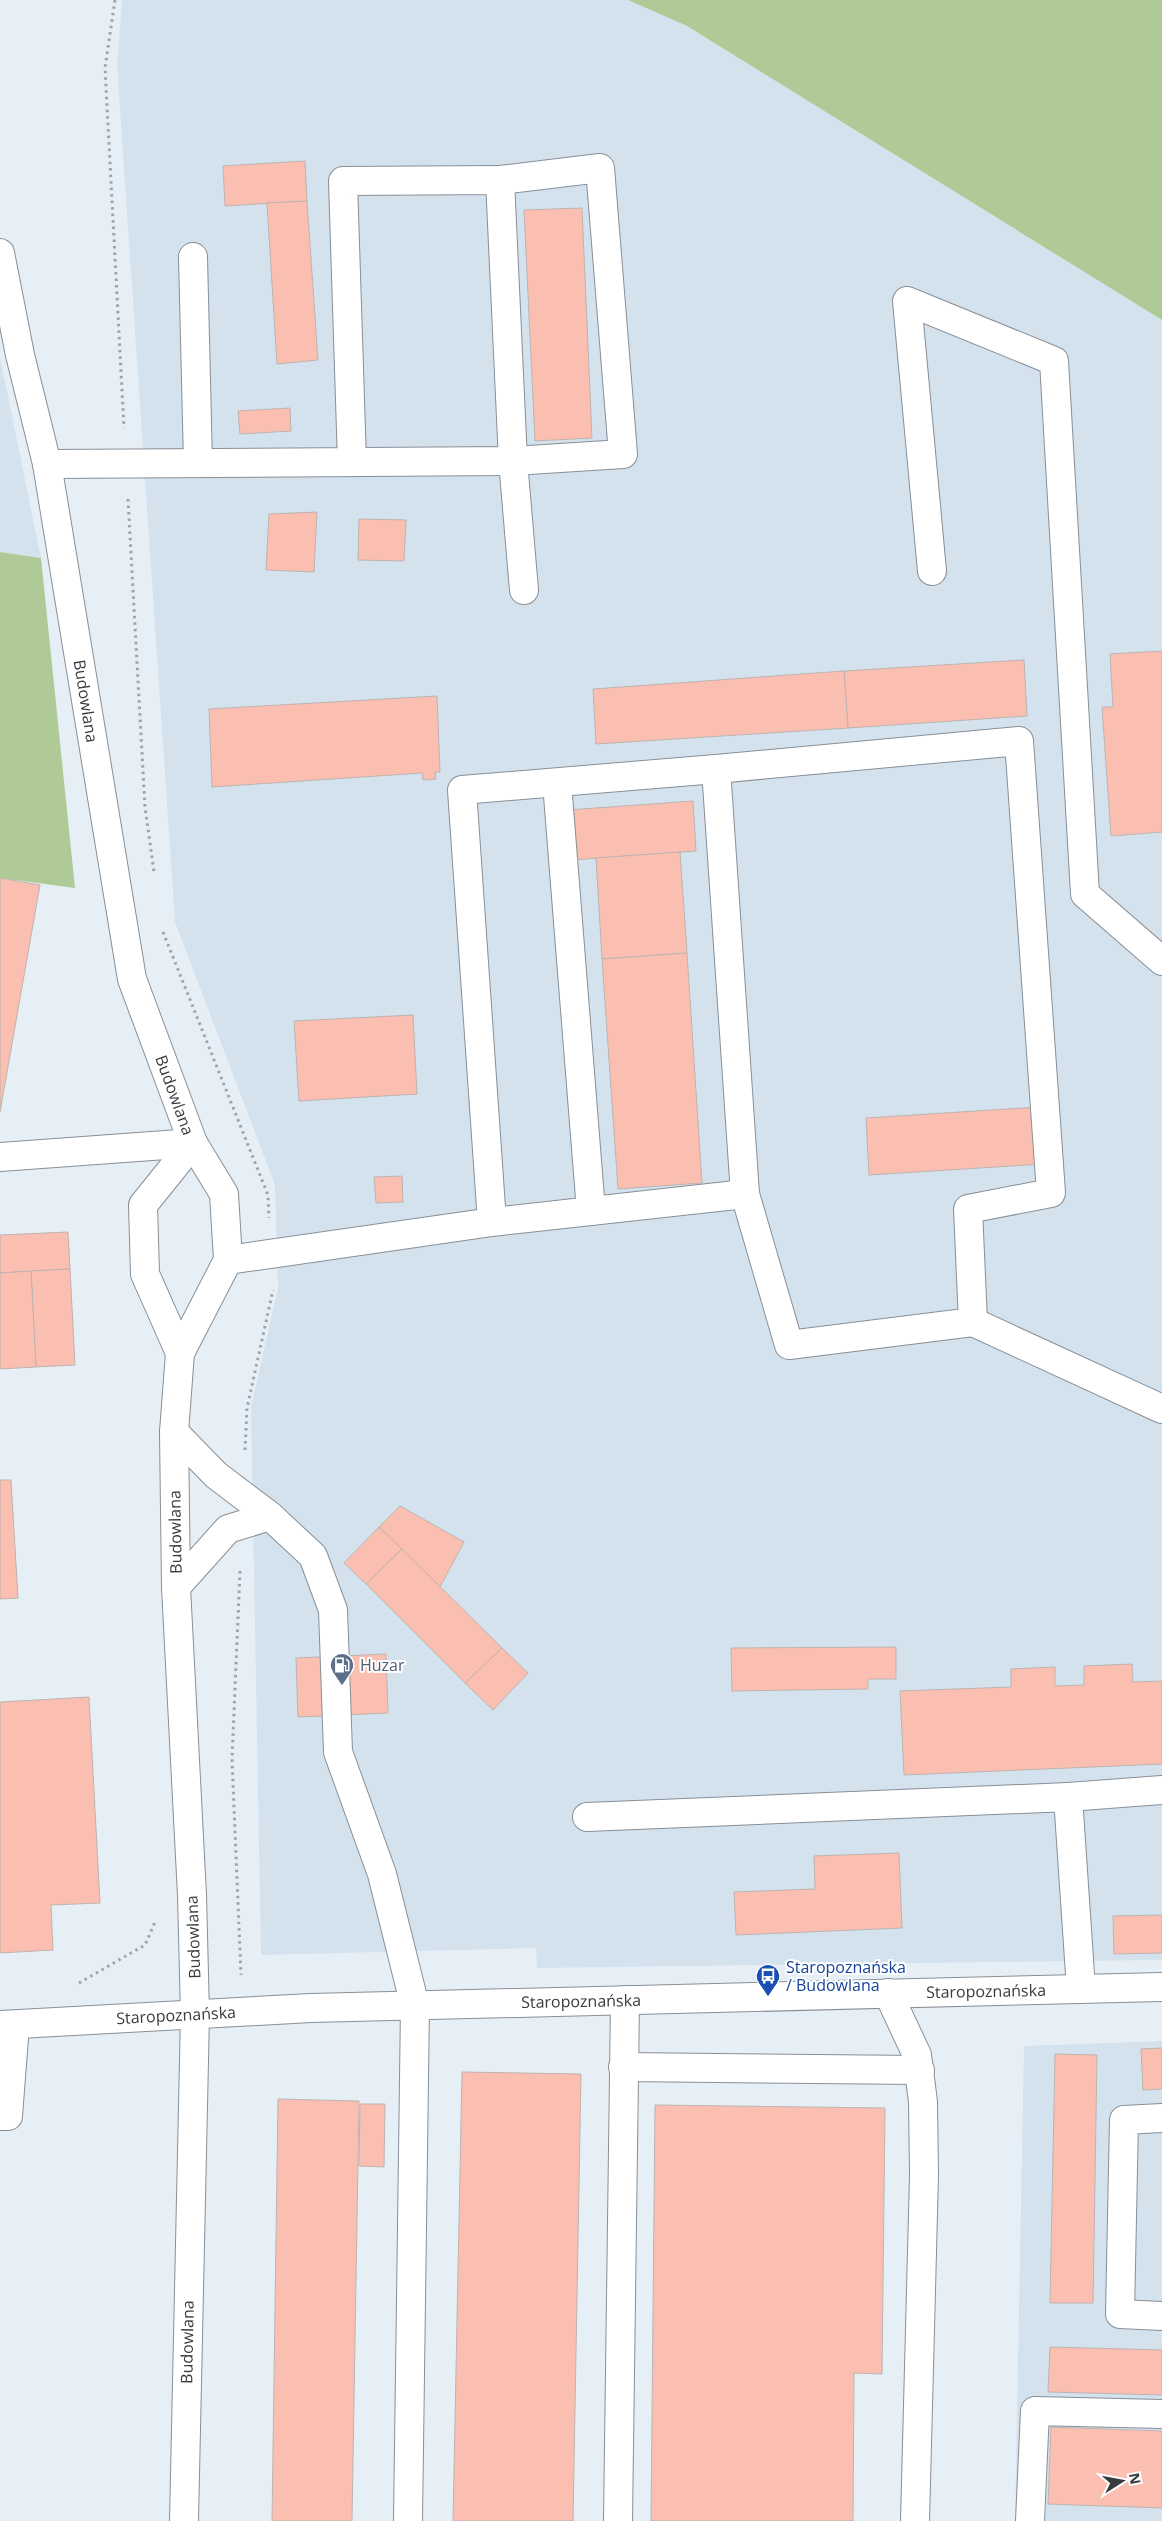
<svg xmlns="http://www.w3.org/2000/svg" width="1162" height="2521" font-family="'Open Sans',sans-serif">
<rect width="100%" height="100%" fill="#e7eff6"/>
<g fill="#d4e2ee">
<path d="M122,0H628L687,26L1162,320V1960L537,1968L536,1948L261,1955L251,1407L278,1288L275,1185L175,922L117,65Z"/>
<path d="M0,357L41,558L0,552Z"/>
<path d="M1162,2041V2521H1015L1024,2046Z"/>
</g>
<g fill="#afca96">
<path d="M628,0H1162V320L687,26Z"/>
<path d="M0,552L41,558L75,888L0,878Z"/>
</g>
<g fill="#fbbfb1" stroke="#beb3b0">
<path d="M305,161L307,201L225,206L223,166Z"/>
<path d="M307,201L318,360L277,364L267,203Z"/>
<path d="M582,208L592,438L535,441L524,210Z"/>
<path d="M290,408L291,431L240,434L238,411Z"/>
<path d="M317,512L314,572L266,570L269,514Z"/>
<path d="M359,519L406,520L404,561L358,560Z"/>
<path d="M1162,651V832L1111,836L1102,707H1113L1110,654Z"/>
<path d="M1024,660L1027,716L848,728L844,671Z"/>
<path d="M844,671L848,728L596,744L593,689Z"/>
<path d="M437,696L440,772H435L436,779L423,780L422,773L212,787L209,709Z"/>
<path d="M693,801L696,851L572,860L568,810Z"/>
<path d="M680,852L687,953L602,959L596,858Z"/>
<path d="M0,878L40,885L0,1112Z"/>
<path d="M687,953L702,1183L618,1189L602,959Z"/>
<path d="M413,1015L417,1094L299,1101L294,1021Z"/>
<path d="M1039,1107L1043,1164L869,1175L866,1118Z"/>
<path d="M402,1176L403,1202L376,1203L374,1177Z"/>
<path d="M68,1232L70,1269L0,1273V1235Z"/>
<path d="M70,1269L75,1365L36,1367L31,1271Z"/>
<path d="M31,1271L36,1367L0,1369V1273Z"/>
<path d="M0,1480H11L18,1598L0,1599Z"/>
<path d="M400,1506L464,1542L440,1587L379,1527Z"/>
<path d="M379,1527L402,1549L366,1584L344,1563Z"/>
<path d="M402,1549L502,1648L465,1683L366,1584Z"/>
<path d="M896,1647V1679H868V1689L732,1691L731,1648Z"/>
<path d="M502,1648L528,1673L493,1710L465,1683Z"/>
<path d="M386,1654L388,1713L298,1717L296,1658Z"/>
<path d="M1132,1664L1133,1682L1162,1681V1764L904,1775L900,1691L1011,1687V1669L1055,1667V1686L1084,1685V1666Z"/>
<path d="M89,1697L100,1903L51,1905L53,1950L0,1953V1702Z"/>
<path d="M899,1853L902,1928L736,1935L734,1892L815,1889L814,1856Z"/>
<path d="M1162,1915V1953L1114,1954L1113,1916Z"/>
<path d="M1162,2048V2089L1143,2090L1141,2049Z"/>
<path d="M1055,2054L1097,2055L1093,2303H1050Z"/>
<path d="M462,2072L581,2074L573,2521H453Z"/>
<path d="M278,2099L359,2101L352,2521H272Z"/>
<path d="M360,2104H385L384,2167L359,2166Z"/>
<path d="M655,2105L885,2108L882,2374L854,2373L853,2521H651Z"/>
<path d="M1050,2347L1162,2350V2395L1048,2392Z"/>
<path d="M1051,2427L1162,2431V2508L1048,2504Z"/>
</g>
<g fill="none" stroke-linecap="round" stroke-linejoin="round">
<g stroke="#888f96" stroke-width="30">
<g id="minor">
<path d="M500,180L600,168L623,454L513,461L524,590"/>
<path d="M0,253L20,355L47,464L132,979L193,1143L224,1194L228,1260L180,1353L174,1432L176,1587L192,1895L195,2014L184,2521"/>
<path d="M193,257L198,463"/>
<path d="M47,464L513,461L500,180L343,181L352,462"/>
<path d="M932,571L907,301L1054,361L1085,894L1162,961"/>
<path d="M716,769L1019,741L1051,1193L968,1209L973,1322L789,1345L745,1194"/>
<path d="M557,783L591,1211"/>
<path d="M0,1157L193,1143"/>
<path d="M228,1260L492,1222L462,790L716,769L745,1194L492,1222"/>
<path d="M973,1322L1162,1409"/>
<path d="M180,1353L145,1274L143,1205L193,1143"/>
<path d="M174,1432L216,1475L270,1516L313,1556L333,1610L338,1752L382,1874L415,2006L408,2521"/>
<path d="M176,1587L228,1529L270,1516"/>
<path d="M1068,1797L1162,1790"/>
<path d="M587,1817L1068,1797L1081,1989"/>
<path d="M888,1993L917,2055L923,2102L924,2175L915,2521"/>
<path d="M0,2025L311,2008L1162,1987"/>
<path d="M623,2067L920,2070"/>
<path d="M0,2116H8L15,2025"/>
<path d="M1162,2118L1124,2120L1120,2314L1162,2316"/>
<path d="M618,2521L625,2000"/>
<path d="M1030,2521L1035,2411L1162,2414"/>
</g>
</g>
<g stroke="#9da3a9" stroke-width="3" stroke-dasharray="2.5 4" stroke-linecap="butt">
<path d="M115,0L105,68L124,428"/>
<path d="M128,499L145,807L154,872"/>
<path d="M163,932L268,1195L269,1218"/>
<path d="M245,1450L247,1408L273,1290"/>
<path d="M240,1571L232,1759L241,1975"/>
<path d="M79,1983L145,1945L155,1922"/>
</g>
<use href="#minor" stroke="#fff" stroke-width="28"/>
</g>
<defs>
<g id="fuel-pin" transform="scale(1.25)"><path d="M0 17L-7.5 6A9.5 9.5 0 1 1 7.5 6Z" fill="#5c6f8a" stroke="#fff"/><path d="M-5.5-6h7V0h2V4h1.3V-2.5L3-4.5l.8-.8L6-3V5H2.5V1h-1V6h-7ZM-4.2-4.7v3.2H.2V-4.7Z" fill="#fff"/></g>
<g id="bus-pin" transform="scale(1.25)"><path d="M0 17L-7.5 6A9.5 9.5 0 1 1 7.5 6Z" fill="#1a4fb4" stroke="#fff"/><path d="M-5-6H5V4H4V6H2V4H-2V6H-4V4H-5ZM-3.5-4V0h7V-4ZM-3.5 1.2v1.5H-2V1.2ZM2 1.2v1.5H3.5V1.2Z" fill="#fff"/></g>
</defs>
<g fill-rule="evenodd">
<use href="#fuel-pin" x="342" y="1665"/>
<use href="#bus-pin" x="768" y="1976"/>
</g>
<g text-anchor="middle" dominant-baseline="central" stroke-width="4" stroke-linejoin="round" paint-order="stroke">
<g font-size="16" fill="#383b3e" stroke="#fff">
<text transform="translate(86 701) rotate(81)">Budowlana</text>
<text transform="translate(175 1095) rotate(70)">Budowlana</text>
<text transform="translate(175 1532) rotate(-91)">Budowlana</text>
<text transform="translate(193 1937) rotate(-92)">Budowlana</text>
<text transform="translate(986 1991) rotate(-1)">Staropoznańska</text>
<text transform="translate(581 2001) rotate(-1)">Staropoznańska</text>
<text transform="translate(176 2015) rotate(-3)">Staropoznańska</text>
<text transform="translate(187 2342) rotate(-89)">Budowlana</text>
</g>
<g font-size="16" fill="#4e5e75" stroke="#fff" text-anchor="start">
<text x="360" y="1665">Huzar</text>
</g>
<g font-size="16" fill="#164399" stroke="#fff" text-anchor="start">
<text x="786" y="1967">Staropoznańska<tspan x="786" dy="18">/ Budowlana</tspan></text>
</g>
</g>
<g transform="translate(1122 2481) rotate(79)" stroke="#ffffff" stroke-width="4" paint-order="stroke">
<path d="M0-4L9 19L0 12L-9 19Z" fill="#383b3e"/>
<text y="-8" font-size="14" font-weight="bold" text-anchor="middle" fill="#383b3e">N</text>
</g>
</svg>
